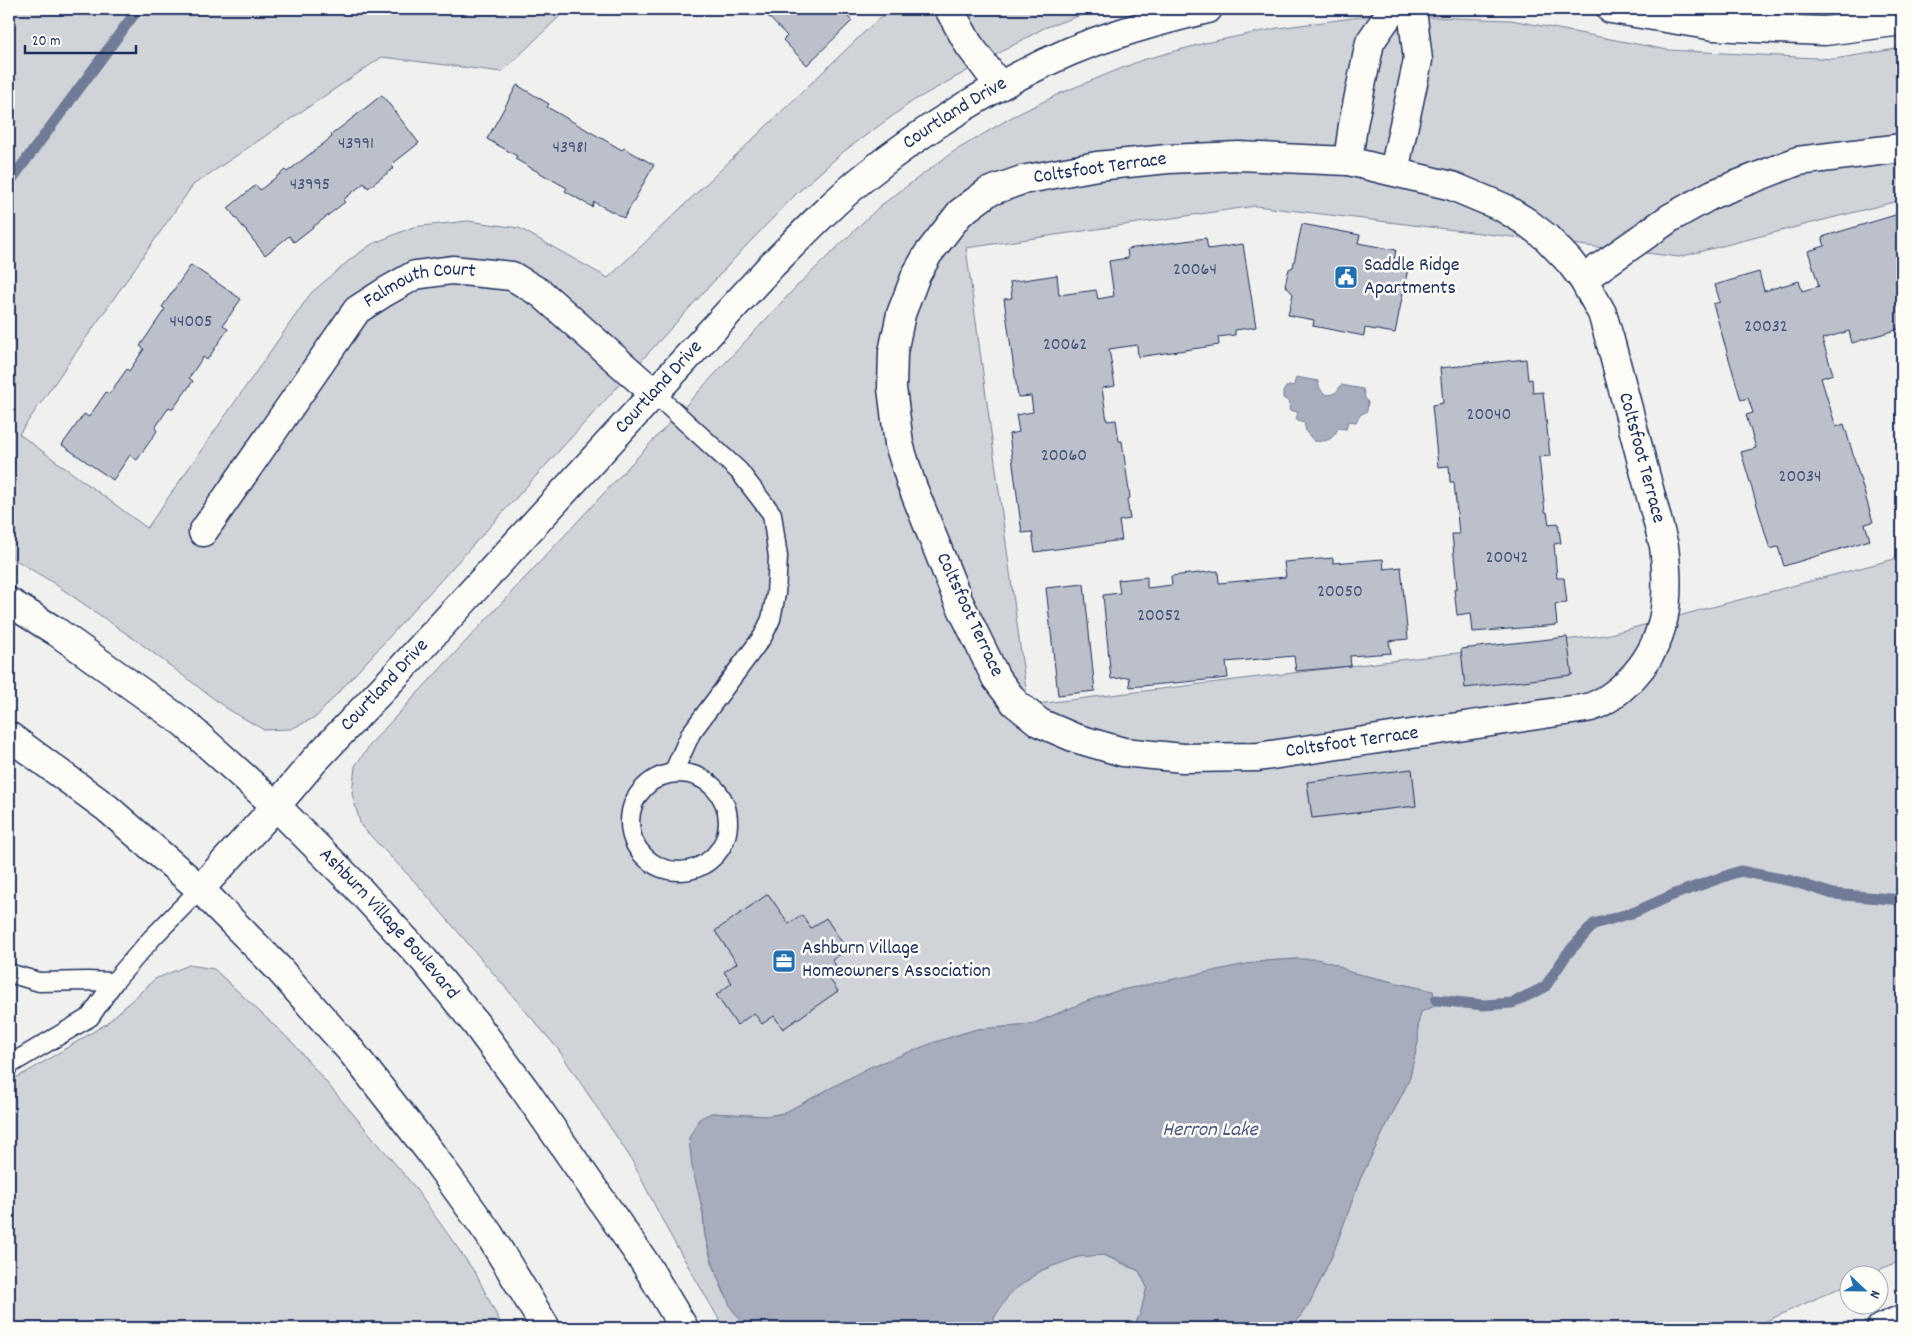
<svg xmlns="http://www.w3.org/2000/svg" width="1911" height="1337" font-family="Dekko,sans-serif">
<rect width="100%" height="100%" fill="#f0f0ee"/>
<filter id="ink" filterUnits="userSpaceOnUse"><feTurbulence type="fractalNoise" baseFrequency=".02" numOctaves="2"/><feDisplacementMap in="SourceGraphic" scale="10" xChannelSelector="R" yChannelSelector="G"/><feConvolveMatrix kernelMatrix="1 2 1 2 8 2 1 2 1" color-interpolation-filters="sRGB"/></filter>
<g filter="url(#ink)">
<g fill="#d0d3d8" stroke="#76819b">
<path d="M9,9H567L502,72L382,57L193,185L19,434L147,528L311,293L352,258L372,244L413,227L468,221L519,228L608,278L878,19L897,9H1099L1044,28L913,101L843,152L796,194L746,246L316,717L291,729L264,730L226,708L140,643L52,582L9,556Z"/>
<path d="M1375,15L1511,20L1668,50L1834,59L1902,48V200L1679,257L1255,206L966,248L1028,705L1606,635L1902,557V1260L1869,1274H1848V1284L1751,1328H1292L1310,1302L1332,1256L1361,1177L1409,1080L1418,1042V1024L1421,1012L1435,1006L1433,991L1349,972L1335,964L1297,959L1265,961L1117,991L1087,1001L1035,1023L1019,1026L977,1029L960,1034L870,1067L784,1113L767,1116L712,1113L689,1138C692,1164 698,1185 702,1210C704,1218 703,1228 705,1236C711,1265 727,1311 750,1328H724L669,1233L630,1157L558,1049L417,884L361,826L352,794L355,766L373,741L796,287L880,206L953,152L1012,117L1061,93L1142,60L1205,43L1278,28Z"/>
<path d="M189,965L214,969L293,1043L413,1185L476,1274L503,1328H9V1081L27,1072L106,1024L155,979Z"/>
<path d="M1103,1255L1139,1271L1147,1287L1140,1315L1132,1328H992C997,1290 1042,1267 1076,1257C1084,1255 1095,1256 1103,1255Z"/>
</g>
<g fill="#a7adbd" stroke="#6f7b97">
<path d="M1296,377L1318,381C1320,397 1334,400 1341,385L1363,389L1365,398L1368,402L1367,411L1360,415L1356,422L1348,421L1346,429L1338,428C1333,440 1327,442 1314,441L1306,432L1304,422L1296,420L1298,412L1289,410L1290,402L1283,398V392L1286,387L1294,385Z"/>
<path d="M1297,959H1317L1335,964L1349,972L1433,991L1435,1006L1421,1012L1418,1024V1042L1409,1080L1361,1177L1332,1256L1310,1302L1292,1328H1132L1140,1315L1147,1287L1139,1271L1124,1263L1103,1255L1078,1257L1042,1270L1010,1293L994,1318L992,1328H750L742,1322L731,1308L717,1275L705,1236L703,1211L692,1167L689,1138L699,1119L711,1113L767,1116L784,1113L870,1067L935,1042L977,1029L1019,1026L1035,1023L1087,1001L1117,991L1241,965L1265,961Z"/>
</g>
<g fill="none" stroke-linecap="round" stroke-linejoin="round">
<g stroke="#6f7b97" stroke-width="11">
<path d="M9,183L138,9"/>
<path d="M1436,1000L1484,1005L1512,1003L1545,987L1567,954L1594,924L1635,912L1675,894L1740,871L1792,881L1833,894L1902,900"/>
</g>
</g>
<g fill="#bbc0ca" stroke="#1b2f5e">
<path d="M765,9H840L852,21L807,65L783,40L787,36L764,12Z"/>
<path d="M517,85L549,104L547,107L622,150L624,148L654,165L624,218L594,202L592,207L565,191L567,188L515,159L517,156L487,139Z"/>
<path d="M382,95L419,143L391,165L394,168L368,188L364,183L343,200L345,202L294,242L289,236L265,255L228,208L256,185L260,190L285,170L287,172L332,137L331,135Z"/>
<path d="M1902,213V328L1852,343L1849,331L1822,339L1833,374L1821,378L1836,427L1844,424L1873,522L1865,524L1870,540L1784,566L1778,547L1770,549L1741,452L1756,448L1746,415L1753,413L1748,398L1741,400L1713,304L1720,302L1715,285L1759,272L1764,291L1799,281L1802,291L1819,286L1808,251L1825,246L1822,237Z"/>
<path d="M1302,224L1360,235L1358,243L1396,250L1393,265L1408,268L1395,333L1365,328L1364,336L1313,326L1314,320L1288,315L1293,294L1285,285L1289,269L1293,267Z"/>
<path d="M1206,238L1208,249L1243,244L1256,327L1235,330V335L1218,337L1219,345L1138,357L1137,345L1109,349L1115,386L1102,388L1107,421L1116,420L1119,441H1122L1130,498L1127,499L1130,519L1119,521L1122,540L1035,552L1032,532L1022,533L1009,434L1019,432L1016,415L1033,412L1031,396L1018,397L1004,299L1012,298L1010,282L1057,275L1059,295L1096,290L1098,299L1114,296L1109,261L1128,258L1127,249Z"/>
<path d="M191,265L241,299L223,325L228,329L207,360L203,357L189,378L193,381L173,409L169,407L155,428L157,431L137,460L130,455L113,480L62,445L84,414L89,417L106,392L109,394L127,369L129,371L144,349L140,346L165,309L162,307Z"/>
<path d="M1526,359L1528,380L1532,379L1533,393L1543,392L1550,456L1539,457L1545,512H1547L1549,524L1558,523L1561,543L1554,544L1557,578H1564L1567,603L1555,604L1557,625L1473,632L1471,613L1457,615L1454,589L1457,588L1452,534H1459L1454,482H1450L1449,466L1438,467L1432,405L1443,403L1440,368Z"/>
<path d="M1333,558V563L1383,559L1384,569L1401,567L1408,639L1389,641L1391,653L1350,656L1351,666L1296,671L1294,656L1226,662L1228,678L1130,687L1129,677L1111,679L1103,595L1120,593L1118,580L1147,577V588L1172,585L1171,576L1218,571L1219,583L1286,577L1284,562Z"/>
<path d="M1084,584L1095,691L1058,695L1046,588Z"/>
<path d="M1567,637L1572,675L1465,688L1461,649Z"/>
<path d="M1412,769L1416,806L1312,818L1307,782Z"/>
<path d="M768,894L789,924L802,915L811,928L826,918L847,950L832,960L840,971L829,978L838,991L783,1029L774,1016L762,1024L754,1013L737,1025L716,995L732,983L724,972L737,963L715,931Z"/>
</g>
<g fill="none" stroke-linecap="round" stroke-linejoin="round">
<g stroke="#1b2f5e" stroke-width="21">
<g id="service">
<path d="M654,393L739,471L772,514L778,557L776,594L771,619L763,636L691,733L673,773"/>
<circle cx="679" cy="822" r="49"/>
<path d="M9,973L39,982L87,981L114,982"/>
<path d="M9,1065L90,1017L114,982L152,938L200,889"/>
</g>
</g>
<g stroke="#1b2f5e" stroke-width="31">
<g id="minor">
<path d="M949,9L969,45L999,85"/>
<path d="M1611,9L1714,26L1777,29L1825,31L1902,21"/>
<path d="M1239,156L1348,161L1452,186L1502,207L1525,221L1546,237L1569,261L1583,279L1602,313L1611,344L1664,546C1670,598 1668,642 1629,681C1619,691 1605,702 1591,707C1583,709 1573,710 1564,711L1258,757L1183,758L1123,752L1075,738L1040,723L1015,703L996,678L958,600L911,483L899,444L892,388L893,352L901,314L916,275L928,254L960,213L988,192L1022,180L1097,166L1168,159Z"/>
<path d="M1348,161L1353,125L1370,42L1393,9"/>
<path d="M1394,171L1418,60L1412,9"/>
<path d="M1583,279L1670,218L1713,194L1798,161L1902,148"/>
<path id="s1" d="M203,532L357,310L385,292L415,275L452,270L512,276L542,294L654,393"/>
<path id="s2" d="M200,889L276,806L314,761L393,678L771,266C802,235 832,203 867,175C926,127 1001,81 1071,51C1115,33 1162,20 1208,9"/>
</g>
</g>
<g stroke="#1b2f5e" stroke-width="31">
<g id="secondary">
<path id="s3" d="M9,602L57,632L184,723L276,806L354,884L424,960L476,1024L525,1090L645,1263L684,1328"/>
<path d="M9,736L107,808L200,889L278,968L352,1052L430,1152L489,1234L546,1328"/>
<path d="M1881,1328L1902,1319"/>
</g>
</g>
<use href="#service" stroke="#fdfcf7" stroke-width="18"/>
<use href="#minor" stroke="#fdfcf7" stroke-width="28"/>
<use href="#secondary" stroke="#fdfcf7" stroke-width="28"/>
</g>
</g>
<defs>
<g id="civic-square" transform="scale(1.25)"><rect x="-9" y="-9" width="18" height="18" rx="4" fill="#1f6fb2" stroke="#fdfcf7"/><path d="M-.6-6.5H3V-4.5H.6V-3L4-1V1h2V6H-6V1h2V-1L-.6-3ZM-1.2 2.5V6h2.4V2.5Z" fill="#fff"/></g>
<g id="office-square" transform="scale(1.25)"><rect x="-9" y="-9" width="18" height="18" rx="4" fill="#1f6fb2" stroke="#fdfcf7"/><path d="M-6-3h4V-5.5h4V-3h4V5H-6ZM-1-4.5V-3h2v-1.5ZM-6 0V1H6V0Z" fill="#fff"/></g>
</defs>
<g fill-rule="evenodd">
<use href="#civic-square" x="1346" y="277"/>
<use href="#office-square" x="784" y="961"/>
</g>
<g text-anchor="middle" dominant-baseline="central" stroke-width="5" stroke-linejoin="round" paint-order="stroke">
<g font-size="18" fill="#435379">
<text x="356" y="144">43991</text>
<text x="570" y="148">43981</text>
<text x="310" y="185">43995</text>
<text x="1195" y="270">20064</text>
<text x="191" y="322">44005</text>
<text x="1766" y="327">20032</text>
<text x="1065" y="345">20062</text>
<text x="1489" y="415">20040</text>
<text x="1064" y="456">20060</text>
<text x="1800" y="477">20034</text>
<text x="1507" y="558">20042</text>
<text x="1340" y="592">20050</text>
<text x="1159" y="616">20052</text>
</g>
<g font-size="20" fill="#1b2f5e" stroke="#fdfcf7">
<text stroke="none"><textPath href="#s2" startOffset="1085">Courtland Drive</textPath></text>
<text transform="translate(1100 169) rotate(-8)">Coltsfoot Terrace</text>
<text stroke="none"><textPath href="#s1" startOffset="340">Falmouth Court</textPath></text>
<text stroke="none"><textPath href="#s2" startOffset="680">Courtland Drive</textPath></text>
<text transform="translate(1641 458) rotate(75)">Coltsfoot Terrace</text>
<text transform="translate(969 615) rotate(65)">Coltsfoot Terrace</text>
<text stroke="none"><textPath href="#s2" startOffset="275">Courtland Drive</textPath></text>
<text transform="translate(1352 743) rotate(-8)">Coltsfoot Terrace</text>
<text stroke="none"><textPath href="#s3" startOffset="500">Ashburn Village Boulevard</textPath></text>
</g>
<g font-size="20" fill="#1b2f5e" stroke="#fdfcf7" text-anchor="start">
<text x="1364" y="266">Saddle Ridge<tspan x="1364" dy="23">Apartments</tspan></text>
<text x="802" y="949">Ashburn Village<tspan x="802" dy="23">Homeowners Association</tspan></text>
</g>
<g font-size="21" font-style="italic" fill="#4c5b7f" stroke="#fdfcf7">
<text x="1210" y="1131">Herron Lake</text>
</g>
</g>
<rect width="1911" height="1337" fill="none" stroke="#fdfcf7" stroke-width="30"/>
<rect x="15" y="15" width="1881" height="1307" fill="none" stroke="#1b2f5e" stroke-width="2" filter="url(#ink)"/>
<g transform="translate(1864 1290) rotate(112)"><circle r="24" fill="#fdfcf7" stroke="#a3aaba"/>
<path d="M0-4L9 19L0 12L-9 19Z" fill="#1f6fb2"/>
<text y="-8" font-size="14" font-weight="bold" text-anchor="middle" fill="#1b2f5e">N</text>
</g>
<path d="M25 45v8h111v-8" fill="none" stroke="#1b2f5e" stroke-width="2.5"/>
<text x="32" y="45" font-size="15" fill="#1b2f5e" stroke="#fdfcf7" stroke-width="4" paint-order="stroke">20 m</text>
</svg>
